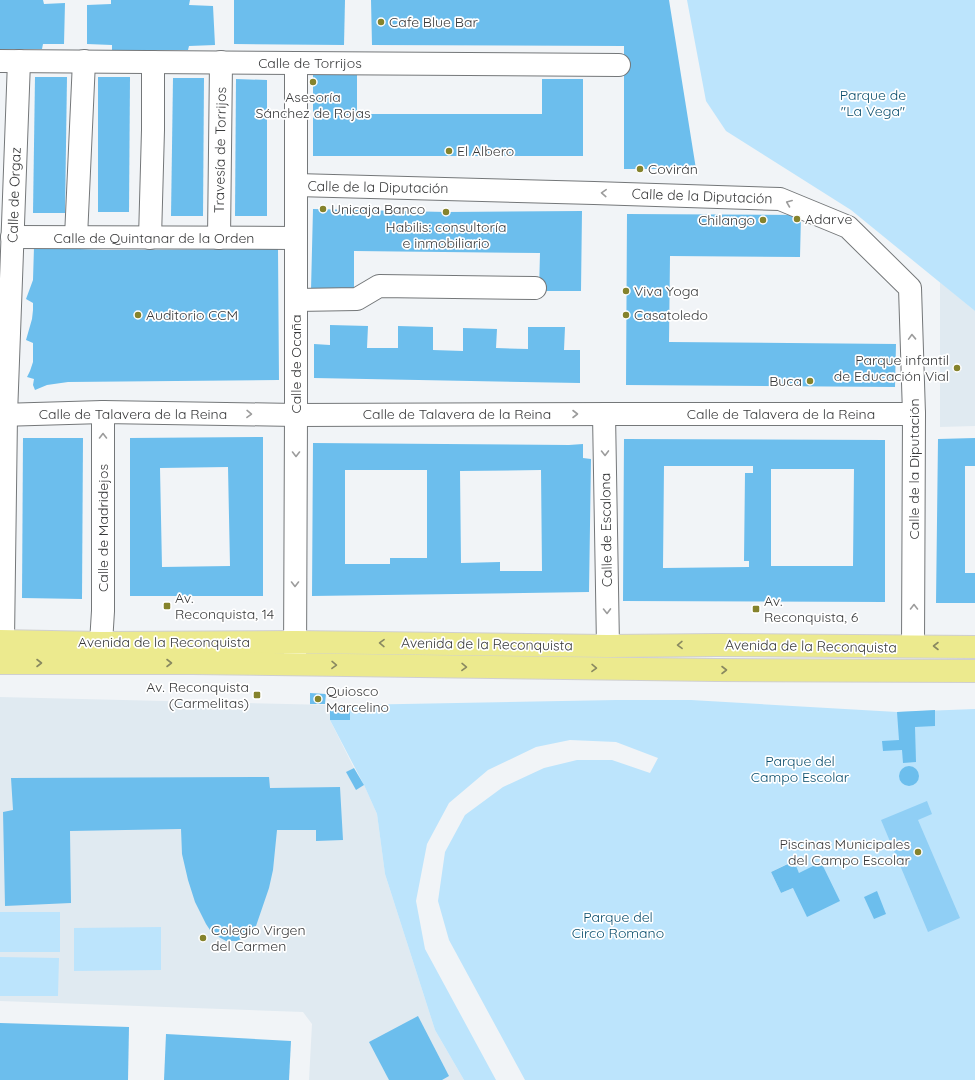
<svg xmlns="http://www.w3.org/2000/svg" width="975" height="1080" font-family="Quicksand,sans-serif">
<rect width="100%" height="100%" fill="#f1f4f7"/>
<g fill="#e0eaf1">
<path d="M940,282L975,311V426L940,427Z"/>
<path d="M0,697L330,705V720L354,768L347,772L356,789L364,785L377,814L385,874L435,1030L464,1080H309L312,1024L303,1012L0,1001Z"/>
</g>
<g fill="#bce4fc" fill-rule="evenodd">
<path d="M687,0H975V311L851,210L726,131L706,101Z"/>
<path d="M616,700H691L897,712L975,709V1080H525L449,940L438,901L445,852L465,815L503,787L544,768L577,760H612L650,773L658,758L616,742L570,740L536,747L488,770L449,803L427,844L416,901L425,949L496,1080H464L435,1030L385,874L377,814L364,785L330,720H350V705ZM793,861L799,873L793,888L781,893L771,872Z"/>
<rect x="0" y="912" width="60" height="40"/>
<path d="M161,927V970L74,971V928Z"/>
<path d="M0,957L59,958L58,996H0Z"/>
</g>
<path fill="#90cff5" d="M927,801L932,814L918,820L960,918L928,932L881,820Z"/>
<g fill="#6cbeed" fill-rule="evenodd">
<path d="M0,0H43L44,4L65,3L64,44H43L42,49H0Z"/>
<path d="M111,0H190L189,5L213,6L215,45L189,46L188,50H112V45L87,44V5L111,4Z"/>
<path d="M234,0H345L344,45L234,44Z"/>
<path d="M371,0H669L696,169H624V46L372,45Z"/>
<path d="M313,74H357V114H542V79H583V156H313Z"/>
<path d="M35,77H67L65,213H33Z"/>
<path d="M98,77H130L129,212H98Z"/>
<path d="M173,78H204L203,216H171Z"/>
<path d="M236,79L267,80V216H235Z"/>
<path d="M313,209L446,212L582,211L581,291H539L540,253L354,251V290H311Z"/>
<path d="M627,214L801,215L800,257L670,256L669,342L896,344L895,387L626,385Z"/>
<path d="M34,247L103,250L278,249L279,380L68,382L47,385L35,390L33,385L34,379L27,377L30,371L33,362V343L26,340L32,319L33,310V303L26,299L33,280Z"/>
<path d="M330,325L368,326L367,348H398V326L433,327V350L463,351V328L497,329L496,348L528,349V327H565L564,350H580V383L314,378V344L330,345Z"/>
<path d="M263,437V596H130V438ZM228,467L230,566L162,567L160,468Z"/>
<path d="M23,438H83L82,599L22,598Z"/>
<path d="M975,438V466H965V573H975V603H936L938,439Z"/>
<path d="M624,439L885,440V602L623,601ZM664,466H753V473H745L744,561H749V567L663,568ZM771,469H854L853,566H771Z"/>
<path d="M313,443L569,445L583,444V458L591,459L589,592L312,596ZM345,470H427V558H390V564H345ZM541,470L542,571H500V562L461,563L460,471Z"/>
<path d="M310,693L326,694L325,704H310Z"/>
<rect x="330" y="705" width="20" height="15"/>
<path d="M935,710V726L915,727L916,762L903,763L902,750L883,751L882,741L899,740L897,712Z"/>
<circle cx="909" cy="776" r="10"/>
<path d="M354,768L364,785L356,790L346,772Z"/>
<path d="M269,777L270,788L340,787L343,840L316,841V830H277L273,870L269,888L256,926L249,935L237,941H226L217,936L212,933L206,924L195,902L188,880L182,854L181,829L70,831L71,903L5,906L3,812L13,810L11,778Z"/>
<path d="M794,861L799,873L821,862L840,901L807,917L793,888L781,893L771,872Z"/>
<path d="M877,891L886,914L874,919L864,897Z"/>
<path d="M418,1016L449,1076L442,1080H389L369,1042Z"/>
<path d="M0,1023L129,1027L128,1080H0Z"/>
<path d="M166,1034L291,1041L289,1080H164Z"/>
</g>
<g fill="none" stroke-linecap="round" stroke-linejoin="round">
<g stroke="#747779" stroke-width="24">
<g id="street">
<path d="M0,61L619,65"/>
<path d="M296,185L594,193L780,199L848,227L910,288L914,414L913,646"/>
<path d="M12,237L296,238"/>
<path d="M76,237L84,61"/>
<path d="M150,238L153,130V62"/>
<path d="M219,238L221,62"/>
<path d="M296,300L357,299L379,286L535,288"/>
<path d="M604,414L608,646"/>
<path d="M0,415L103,412L296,415L619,414H914"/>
<path d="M3,641L6,415L19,61"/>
<path d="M101,643L103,611V412"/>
<path d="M295,661L296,415V63"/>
</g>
</g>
<g stroke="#cfcfd0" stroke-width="24">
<g id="primary">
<path d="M0,641L101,643L296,642L608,646L716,645L975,647"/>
<path d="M0,663H192L716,670L975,671"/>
</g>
</g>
<use href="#street" stroke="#fff" stroke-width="22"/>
<use href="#primary" stroke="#ecea8e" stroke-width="22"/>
</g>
<defs><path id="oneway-chevron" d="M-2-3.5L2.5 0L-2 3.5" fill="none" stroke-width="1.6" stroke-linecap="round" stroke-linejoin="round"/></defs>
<g stroke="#9c9c9c">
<use href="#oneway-chevron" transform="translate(604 193) rotate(-177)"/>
<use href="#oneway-chevron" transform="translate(789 203) rotate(-158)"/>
<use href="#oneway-chevron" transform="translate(912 337) rotate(-92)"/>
<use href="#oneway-chevron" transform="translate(249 414) rotate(1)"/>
<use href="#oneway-chevron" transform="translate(575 414)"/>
<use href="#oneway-chevron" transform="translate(103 436) rotate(-90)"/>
<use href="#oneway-chevron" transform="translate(605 453) rotate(89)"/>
<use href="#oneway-chevron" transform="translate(296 454) rotate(90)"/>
<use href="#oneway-chevron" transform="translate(295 584) rotate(90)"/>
<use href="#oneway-chevron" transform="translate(914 607) rotate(-90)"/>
<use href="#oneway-chevron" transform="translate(607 611) rotate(89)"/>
</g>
<g stroke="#898960">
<use href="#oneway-chevron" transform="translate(382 643) rotate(-179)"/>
<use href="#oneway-chevron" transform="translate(680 645) rotate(179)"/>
<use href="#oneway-chevron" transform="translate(936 646) rotate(-180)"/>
<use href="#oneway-chevron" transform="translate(39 663)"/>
<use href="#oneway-chevron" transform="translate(169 663)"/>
<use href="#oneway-chevron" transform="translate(334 665) rotate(1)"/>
<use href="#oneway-chevron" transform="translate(464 667) rotate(1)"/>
<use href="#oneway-chevron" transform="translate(594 668) rotate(1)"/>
<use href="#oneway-chevron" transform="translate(724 670)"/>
</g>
<g fill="#85832c" stroke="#fff" stroke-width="1.5">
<circle cx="381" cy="22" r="4"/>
<circle cx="313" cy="82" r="4"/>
<circle cx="449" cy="151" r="4"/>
<circle cx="640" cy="169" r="4"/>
<circle cx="323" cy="209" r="4"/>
<circle cx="446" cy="212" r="4"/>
<circle cx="797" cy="219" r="4"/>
<circle cx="763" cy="220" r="4"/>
<circle cx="626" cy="291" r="4"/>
<circle cx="138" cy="315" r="4"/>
<circle cx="626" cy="315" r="4"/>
<circle cx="957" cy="368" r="4"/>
<circle cx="810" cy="381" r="4"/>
<rect x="163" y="602" width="8" height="8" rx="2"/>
<rect x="752" y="605" width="8" height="8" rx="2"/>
<rect x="253" y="691" width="8" height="8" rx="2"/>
<circle cx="318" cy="699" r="4"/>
<circle cx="918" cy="852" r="4"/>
<circle cx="203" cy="938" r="4"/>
</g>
<g text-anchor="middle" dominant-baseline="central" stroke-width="3.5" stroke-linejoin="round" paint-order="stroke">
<g font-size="14" fill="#38393a" stroke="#fff" text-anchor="start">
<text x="389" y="22">Cafe Blue Bar</text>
<text x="313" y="97" text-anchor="middle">Asesoría<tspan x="313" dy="16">Sánchez de Rojas</tspan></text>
<text x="457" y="151">El Albero</text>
<text x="648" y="169">Covirán</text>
<text x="331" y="209">Unicaja Banco</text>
<text x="805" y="219">Adarve</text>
<text x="755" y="220" text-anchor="end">Chilango</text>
<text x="446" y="227" text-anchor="middle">Habilis: consultoría<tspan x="446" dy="16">e inmobiliario</tspan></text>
<text x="634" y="291">Viva Yoga</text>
<text x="146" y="315">Auditorio CCM</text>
<text x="634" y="315">Casatoledo</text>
<text x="949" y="360" text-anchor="end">Parque infantil<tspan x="949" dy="16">de Educación Vial</tspan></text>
<text x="802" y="381" text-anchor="end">Buca</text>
<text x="175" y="598">Av.<tspan x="175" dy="16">Reconquista, 14</tspan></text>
<text x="764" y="601">Av.<tspan x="764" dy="16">Reconquista, 6</tspan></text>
<text x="249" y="687" text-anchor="end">Av. Reconquista<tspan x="249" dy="16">(Carmelitas)</tspan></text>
<text x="326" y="691">Quiosco<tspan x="326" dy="16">Marcelino</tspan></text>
<text x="910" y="844" text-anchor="end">Piscinas Municipales<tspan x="910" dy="16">del Campo Escolar</tspan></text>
<text x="211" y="930">Colegio Virgen<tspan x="211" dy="16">del Carmen</tspan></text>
</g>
<g font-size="14" fill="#38393a" stroke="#fff">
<text x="310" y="63">Calle de Torrijos</text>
<text transform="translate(220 150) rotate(-89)">Travesía de Torrijos</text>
<text transform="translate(378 187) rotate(1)">Calle de la Diputación</text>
<text transform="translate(14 195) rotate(-88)">Calle de Orgaz</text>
<text transform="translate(702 196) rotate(2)">Calle de la Diputación</text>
<text x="154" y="238">Calle de Quintanar de la Orden</text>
<text transform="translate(296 364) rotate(-90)">Calle de Ocaña</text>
<text x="133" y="414">Calle de Talavera de la Reina</text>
<text x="457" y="414">Calle de Talavera de la Reina</text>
<text x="781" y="414">Calle de Talavera de la Reina</text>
<text transform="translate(914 469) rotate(-90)">Calle de la Diputación</text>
<text transform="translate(103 528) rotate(-90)">Calle de Madridejos</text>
<text transform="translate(606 530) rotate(-91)">Calle de Escalona</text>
<text x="164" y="642">Avenida de la Reconquista</text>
<text transform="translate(487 644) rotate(1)">Avenida de la Reconquista</text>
<text transform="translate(811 646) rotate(1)">Avenida de la Reconquista</text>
</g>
<g font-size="14" fill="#094d6c" stroke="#fff">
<text x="873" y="95">Parque de<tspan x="873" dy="16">"La Vega"</tspan></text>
<text x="800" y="761">Parque del<tspan x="800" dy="16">Campo Escolar</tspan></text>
<text x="618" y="917">Parque del<tspan x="618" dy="16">Circo Romano</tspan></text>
</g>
</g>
</svg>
